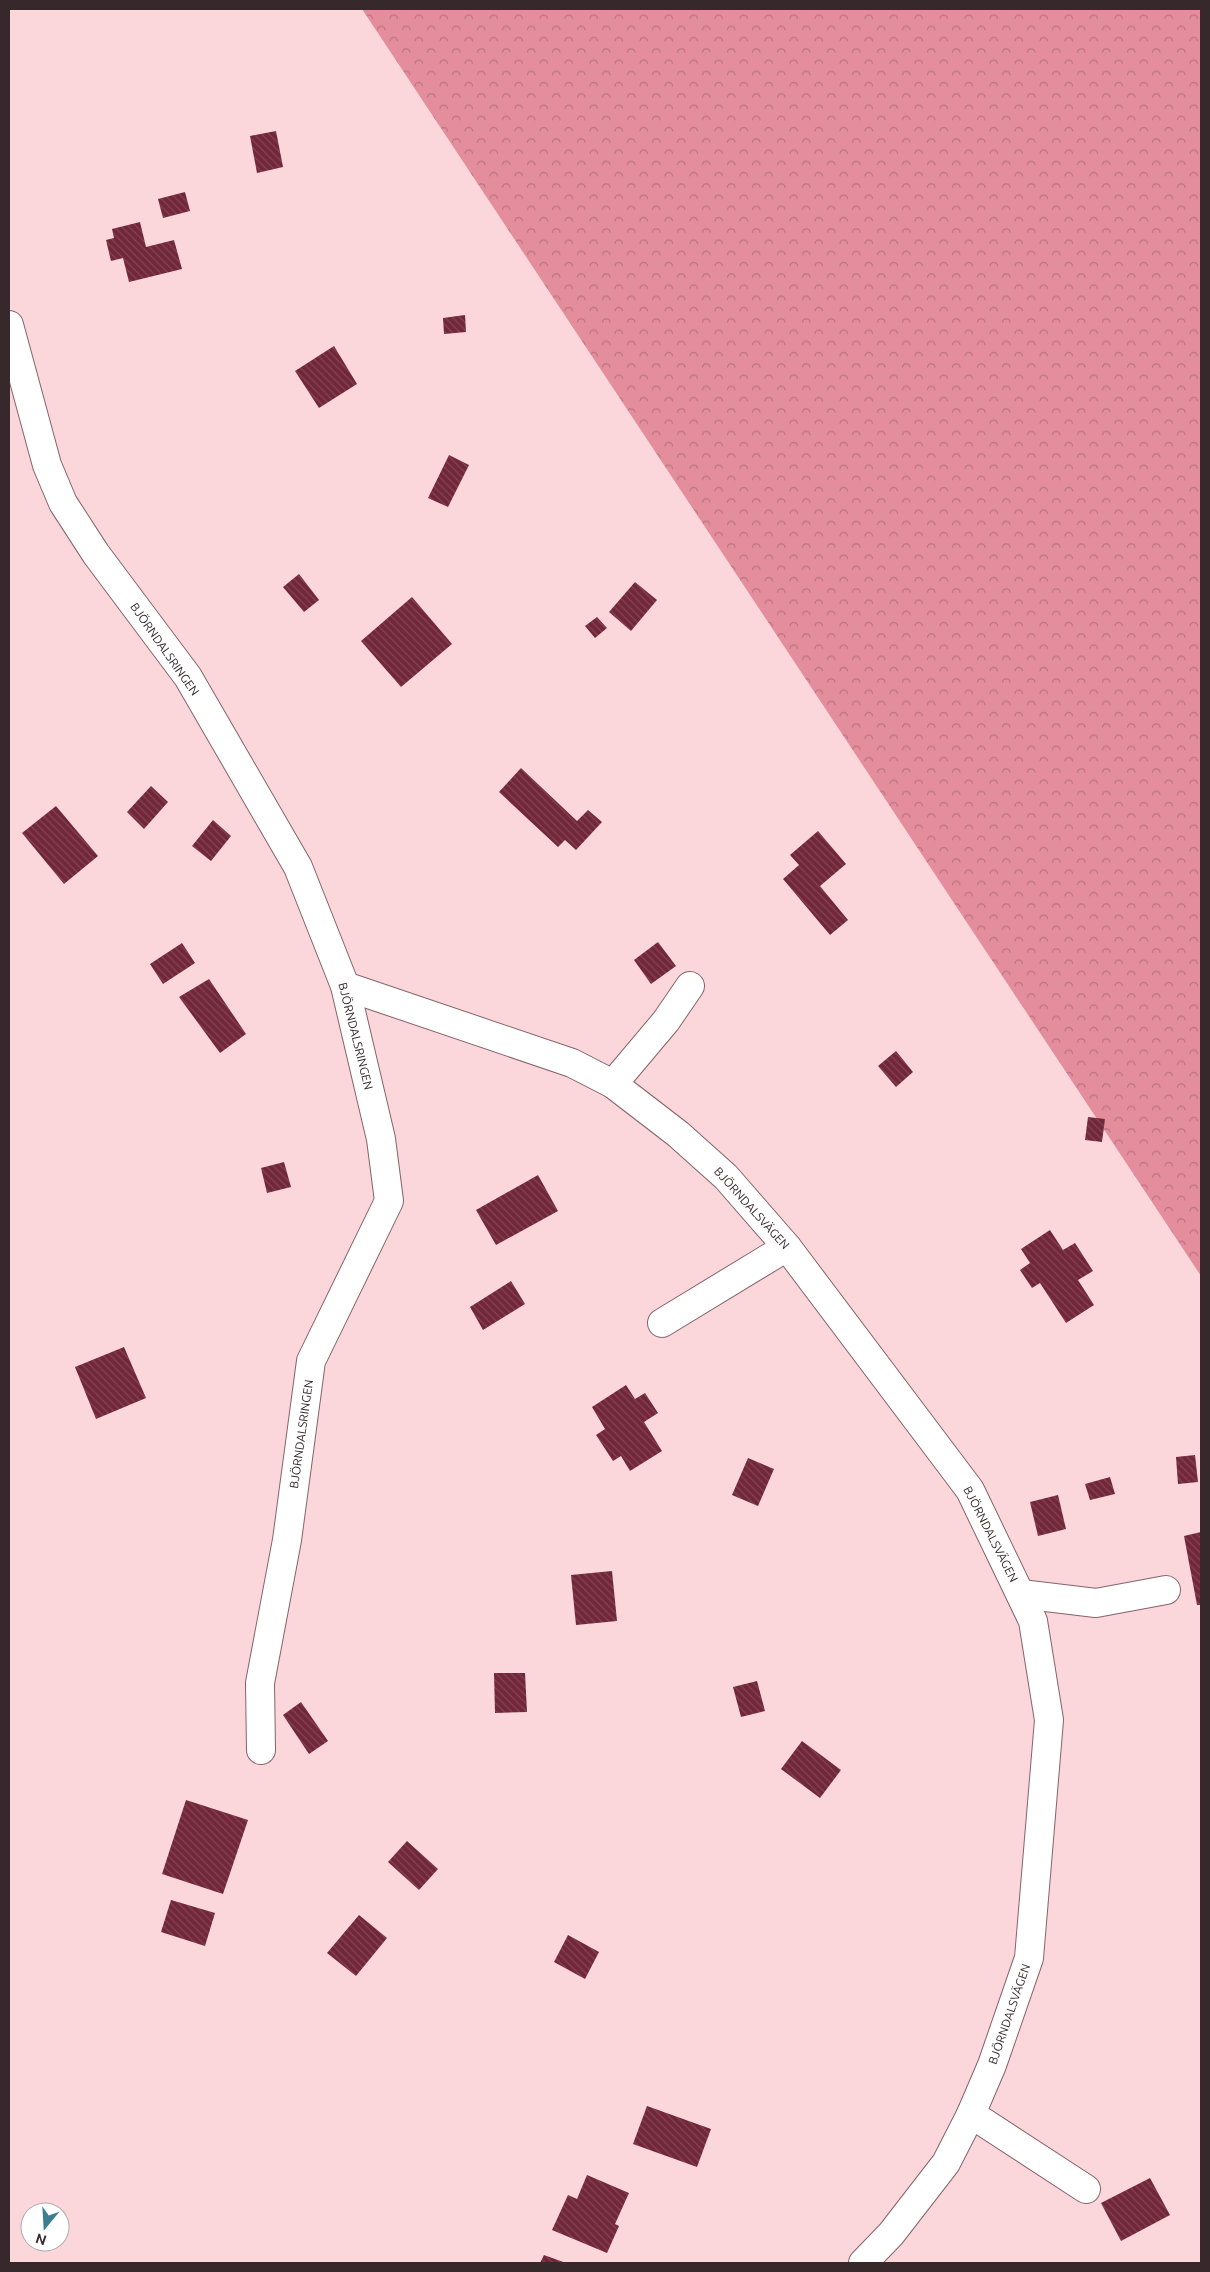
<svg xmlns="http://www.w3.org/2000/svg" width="1210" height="2272" font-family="Ubuntu,sans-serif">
<defs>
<pattern id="forest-crowns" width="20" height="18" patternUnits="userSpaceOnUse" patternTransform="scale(1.25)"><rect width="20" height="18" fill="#e48d9d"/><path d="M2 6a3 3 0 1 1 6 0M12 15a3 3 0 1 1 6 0" fill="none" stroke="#ba7380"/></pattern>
<pattern id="building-back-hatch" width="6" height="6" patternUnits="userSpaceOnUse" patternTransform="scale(1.25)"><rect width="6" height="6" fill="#722639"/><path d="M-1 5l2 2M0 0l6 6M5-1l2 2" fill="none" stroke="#824554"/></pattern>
</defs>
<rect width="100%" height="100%" fill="#fbd6db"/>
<path fill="url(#forest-crowns)" d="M362,9H1201V1276Z"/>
<g fill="url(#building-back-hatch)">
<path d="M276,131L283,167L257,173L250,136Z"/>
<path d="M185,192L190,211L163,218L158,199Z"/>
<path d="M140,222L146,247L174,240L182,269L129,282L123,258L111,261L106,240L114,238L112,229Z"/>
<path d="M465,315L466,332L444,334L443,318Z"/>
<path d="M334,346L357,384L319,408L295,371Z"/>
<path d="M449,455L469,465L448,507L428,498Z"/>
<path d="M299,574L319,600L304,612L283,587Z"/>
<path d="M635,582L657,600L631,631L609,612Z"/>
<path d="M412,597L452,644L401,687L361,641Z"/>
<path d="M597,617L607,628L595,638L585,626Z"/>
<path d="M521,768L577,821L588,810L602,822L576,850L565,840L558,847L499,792Z"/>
<path d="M151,786L168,802L144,829L127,812Z"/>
<path d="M56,806L98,856L64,884L22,833Z"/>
<path d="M213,820L231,836L211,861L192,846Z"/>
<path d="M818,831L846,864L820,886L848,920L830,935L783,879L799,865L790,855Z"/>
<path d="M658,942L676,966L651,984L634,960Z"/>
<path d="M182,943L195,963L163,984L150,964Z"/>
<path d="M209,979L246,1034L220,1053L179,997Z"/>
<path d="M896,1051L913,1072L896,1087L878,1066Z"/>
<path d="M1088,1117L1105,1119L1102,1142L1085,1140Z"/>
<path d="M284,1162L291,1187L267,1193L261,1168Z"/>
<path d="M538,1175L558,1211L496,1245L476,1210Z"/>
<path d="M1050,1230L1063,1250L1075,1243L1093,1271L1078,1280L1094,1305L1066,1323L1040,1283L1032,1288L1020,1270L1030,1263L1021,1249Z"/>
<path d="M511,1281L525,1304L483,1330L470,1307Z"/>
<path d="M124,1347L146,1398L96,1419L75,1367Z"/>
<path d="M626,1385L635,1399L645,1393L658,1413L644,1422L662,1451L630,1471L621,1456L613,1461L596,1435L605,1429L592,1407Z"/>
<path d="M1195,1455L1198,1482L1178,1484L1176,1457Z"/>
<path d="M748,1458L774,1469L758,1506L732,1495Z"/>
<path d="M1110,1477L1115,1494L1090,1500L1085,1484Z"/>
<path d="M1058,1495L1066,1529L1038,1536L1030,1502Z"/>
<path d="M1201,1532V1605H1197L1184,1536Z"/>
<path d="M612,1571L617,1621L576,1625L571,1575Z"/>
<path d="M494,1673H525L527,1712L495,1713Z"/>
<path d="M757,1681L765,1711L741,1717L733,1687Z"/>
<path d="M301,1702L328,1741L309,1754L283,1715Z"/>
<path d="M802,1741L841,1770L820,1798L781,1769Z"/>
<path d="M186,1800L248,1820L223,1894L162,1874Z"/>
<path d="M407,1841L438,1869L419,1890L388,1862Z"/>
<path d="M171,1900L215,1913L205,1946L161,1932Z"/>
<path d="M359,1915L387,1938L356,1976L327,1953Z"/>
<path d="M568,1935L599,1952L585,1979L554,1962Z"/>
<path d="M647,2106L711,2129L697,2167L633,2144Z"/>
<path d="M587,2175L629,2193L615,2224L619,2226L607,2253L552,2230L568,2195L577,2199Z"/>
<path d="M1150,2178L1170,2215L1121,2241L1101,2203Z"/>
<path d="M544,2255L566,2263H540Z"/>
</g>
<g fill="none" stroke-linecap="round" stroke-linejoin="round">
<g stroke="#85646a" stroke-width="30">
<g id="minor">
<path d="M9,325L47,465L63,503L96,554L188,677L298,867L345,986L381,1139L389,1201L311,1361L287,1540L260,1683L261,1750"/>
<path d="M345,986L572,1063L613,1084L678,1134L726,1177L787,1247L970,1490L1033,1621L1049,1720L1029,1958L992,2065L971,2114L946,2163L891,2234L863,2263"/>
<path d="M613,1084L666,1021L690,986"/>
<path d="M662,1323L787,1247"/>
<path d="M1021,1594L1096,1603L1166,1590"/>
<path d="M971,2114L1086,2189"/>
</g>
</g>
<use href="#minor" stroke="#fff" stroke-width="28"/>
</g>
<g text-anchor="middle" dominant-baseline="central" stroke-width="5" stroke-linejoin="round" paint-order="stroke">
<g font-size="12" fill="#37292b" stroke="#fff">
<text transform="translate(165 649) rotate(55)">BJÖRNDALSRINGEN</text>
<text transform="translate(356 1036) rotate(76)">BJÖRNDALSRINGEN</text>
<text transform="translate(752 1208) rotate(48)">BJÖRNDALSVÄGEN</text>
<text transform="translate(301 1434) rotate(-82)">BJÖRNDALSRINGEN</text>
<text transform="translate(991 1534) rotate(63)">BJÖRNDALSVÄGEN</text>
<text transform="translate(1009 2014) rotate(-71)">BJÖRNDALSVÄGEN</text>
</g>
</g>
<rect width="1210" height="2272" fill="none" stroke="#37292b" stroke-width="20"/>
<g transform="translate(45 2227) rotate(198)"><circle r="24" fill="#ffffff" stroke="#afa9aa"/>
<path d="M0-4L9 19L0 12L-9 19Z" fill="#3c7e8f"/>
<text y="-8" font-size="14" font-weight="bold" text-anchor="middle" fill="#37292b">N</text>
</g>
</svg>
